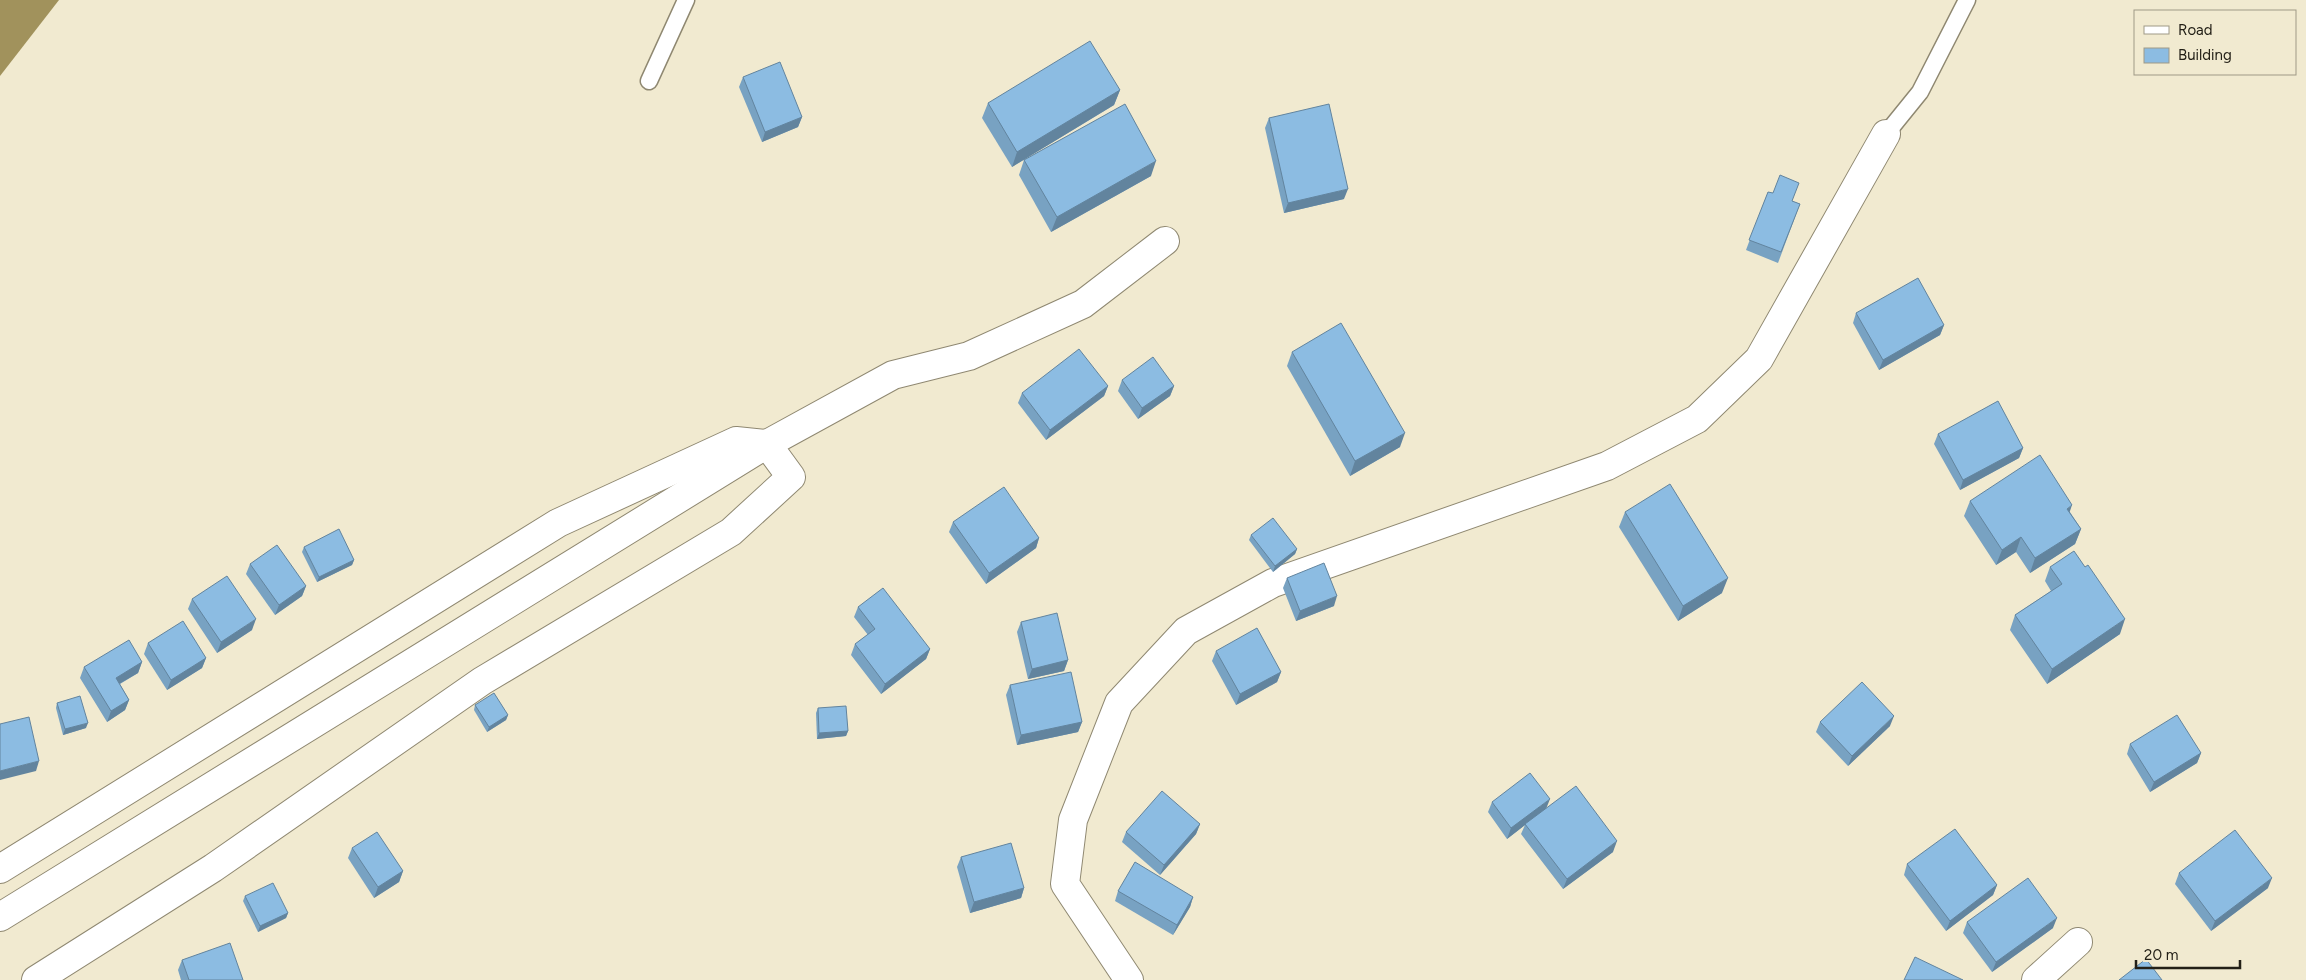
<svg xmlns="http://www.w3.org/2000/svg" width="2306" height="980" font-family="Figtree,sans-serif">
<rect width="100%" height="100%" fill="#f1ead0"/>
<path fill="#a1925c" d="M0,0H59L0,76Z"/>
<g fill="none" stroke-linecap="round" stroke-linejoin="round">
<g stroke="#8f8871" stroke-width="19">
<g id="lane">
<path d="M649,81L686,0"/>
<path d="M1886,134L1920,92L1967,0"/>
</g>
</g>
<g stroke="#8f8871" stroke-width="30">
<g id="street">
<path d="M0,869L558,523L736,441L767,444L791,477L731,532L482,681L213,868L36,980"/>
<path d="M0,917L767,444L893,375L969,356L1083,304L1165,241"/>
<path d="M1129,980L1065,884L1073,820L1119,703L1186,631L1273,583L1607,466L1697,419L1759,359L1886,134"/>
<path d="M2036,980L2078,942"/>
</g>
</g>
<use href="#lane" stroke="#fff" stroke-width="16"/>
<use href="#street" stroke="#fff" stroke-width="28"/>
</g>
<g fill="#78a2c2">
<path d="M743,77L802,117L798,127L762,142L739,87Z"/>
<path d="M1120,90L1114,105L1012,167L982,118L988,103Z"/>
<path d="M1269,118L1344,199L1284,213L1265,128Z"/>
<path d="M1024,160L1151,176L1051,232L1019,175Z"/>
<path d="M1768,192L1800,204L1778,263L1746,250Z"/>
<path d="M1856,313L1944,325L1940,335L1879,370L1853,323Z"/>
<path d="M1292,352L1400,447L1350,476L1287,366Z"/>
<path d="M1122,380L1174,386L1170,396L1138,419L1118,391Z"/>
<path d="M1108,386L1104,396L1046,440L1018,403L1022,393Z"/>
<path d="M1938,434L2023,448L2019,458L1960,490L1934,444Z"/>
<path d="M1970,501L2070,512L2081,529L2075,544L2030,573L2016,552L1996,565L1964,516Z"/>
<path d="M1625,512L1722,593L1678,621L1619,527Z"/>
<path d="M953,522L1039,538L1036,548L986,584L949,532Z"/>
<path d="M1251,535L1297,549L1295,554L1273,572L1249,540Z"/>
<path d="M304,547L354,560L352,565L317,582L302,552Z"/>
<path d="M250,564L306,586L302,596L275,615L246,574Z"/>
<path d="M2050,567L2120,634L2047,684L2010,630L2015,615L2051,591L2045,581Z"/>
<path d="M1287,578L1334,606L1296,621L1283,588Z"/>
<path d="M192,599L252,630L217,653L188,609Z"/>
<path d="M858,607L930,649L926,659L881,694L851,655L855,644L868,635L854,617Z"/>
<path d="M1021,622L1068,660L1064,671L1028,679L1017,632Z"/>
<path d="M148,643L206,658L202,668L167,690L144,654Z"/>
<path d="M1216,651L1281,672L1277,682L1236,705L1212,661Z"/>
<path d="M142,662L138,673L120,684L129,700L125,710L107,722L80,678L84,667Z"/>
<path d="M1010,685L1082,722L1078,732L1017,745L1006,695Z"/>
<path d="M57,703L86,728L63,735L56,708Z"/>
<path d="M475,705L508,715L506,720L487,732L474,710Z"/>
<path d="M818,708L848,731L846,736L817,739L816,713Z"/>
<path d="M1820,722L1890,726L1848,766L1816,732Z"/>
<path d="M2130,744L2201,753L2197,763L2150,792L2127,754Z"/>
<path d="M1492,802L1547,808L1613,852L1563,889L1521,834L1525,825L1507,839L1488,812Z"/>
<path d="M1200,824L1196,834L1160,875L1122,842L1126,832Z"/>
<path d="M352,848L403,871L399,882L374,898L348,858Z"/>
<path d="M961,857L1024,888L1021,898L970,913L957,867Z"/>
<path d="M1907,864L1997,885L1993,895L1946,931L1904,875Z"/>
<path d="M2179,873L2268,888L2211,931L2175,884Z"/>
<path d="M1118,891L1193,897L1190,907L1173,935L1115,901Z"/>
<path d="M245,896L288,913L286,918L258,932L243,901Z"/>
<path d="M1967,922L2053,928L1992,972L1963,933Z"/>
<path d="M182,960L243,980H181L178,970Z"/>
</g>
<g fill="#62849e">
<path d="M1120,90L1114,105L1012,167L1017,152Z"/>
<path d="M802,117L798,127L762,142L765,132Z"/>
<path d="M1156,161L1151,176L1051,232L1057,217Z"/>
<path d="M1348,189L1344,199L1284,213L1288,203Z"/>
<path d="M1944,325L1940,335L1879,370L1883,360Z"/>
<path d="M1108,386L1104,396L1046,440L1050,430Z"/>
<path d="M1174,386L1170,396L1138,419L1142,408Z"/>
<path d="M1405,433L1400,447L1350,476L1355,461Z"/>
<path d="M2023,448L2019,458L1960,490L1963,480Z"/>
<path d="M2072,505L2067,520V509Z"/>
<path d="M2081,529L2075,544L2030,573L2035,558Z"/>
<path d="M2021,537L2016,552L1996,565L2002,550Z"/>
<path d="M1039,538L1036,548L986,584L989,573Z"/>
<path d="M1297,549L1295,554L1273,572L1275,566Z"/>
<path d="M354,560L352,565L317,582L319,577Z"/>
<path d="M1728,578L1722,593L1678,621L1683,606Z"/>
<path d="M306,586L302,596L275,615L279,605Z"/>
<path d="M1337,596L1334,606L1296,621L1300,611Z"/>
<path d="M256,619L252,630L217,653L221,642Z"/>
<path d="M2125,619L2120,634L2047,684L2052,669Z"/>
<path d="M930,649L926,659L881,694L885,684Z"/>
<path d="M206,658L202,668L167,690L171,680Z"/>
<path d="M1068,660L1064,671L1028,679L1032,669Z"/>
<path d="M142,662L138,673L112,688L116,678Z"/>
<path d="M1281,672L1277,682L1236,705L1240,694Z"/>
<path d="M129,700L125,710L107,722L111,711Z"/>
<path d="M508,715L506,720L487,732L489,727Z"/>
<path d="M1894,716L1890,726L1848,766L1852,756Z"/>
<path d="M1082,722L1078,732L1017,745L1021,735Z"/>
<path d="M88,723L86,728L63,735L65,729Z"/>
<path d="M848,731L846,736L817,739L819,733Z"/>
<path d="M2201,753L2197,763L2150,792L2154,782Z"/>
<path d="M39,761L36,771L0,780V771Z"/>
<path d="M1550,799L1546,809L1525,824V825L1507,839L1511,828Z"/>
<path d="M1200,824L1196,834L1160,875L1164,865Z"/>
<path d="M1617,841L1613,852L1563,889L1567,879Z"/>
<path d="M403,871L399,882L374,898L378,887Z"/>
<path d="M2272,878L2268,888L2211,931L2215,921Z"/>
<path d="M1997,885L1993,895L1946,931L1950,921Z"/>
<path d="M1024,888L1021,898L970,913L974,902Z"/>
<path d="M1193,897L1190,907L1173,935L1177,925Z"/>
<path d="M288,913L286,918L258,932L260,926Z"/>
<path d="M2057,918L2053,928L1992,972L1996,962Z"/>
</g>
<g fill="#8cbce2" stroke="#62849e">
<path d="M1090,41L1120,90L1017,152L988,103Z"/>
<path d="M780,62L802,117L765,132L743,77Z"/>
<path d="M1125,104L1156,161L1057,217L1024,160Z"/>
<path d="M1329,104L1348,189L1288,203L1269,118Z"/>
<path d="M1780,175L1799,183L1792,201L1800,204L1781,252L1749,240L1768,192L1773,193Z"/>
<path d="M1918,278L1944,325L1883,360L1856,313Z"/>
<path d="M1341,323L1405,433L1355,461L1292,352Z"/>
<path d="M1079,349L1108,386L1050,430L1022,393Z"/>
<path d="M1153,357L1174,386L1142,408L1122,380Z"/>
<path d="M1998,401L2023,448L1963,480L1938,434Z"/>
<path d="M2040,455L2072,505L2067,509L2081,529L2035,558L2021,537L2002,550L1970,501Z"/>
<path d="M1670,484L1728,578L1683,606L1625,512Z"/>
<path d="M1004,487L1039,538L989,573L953,522Z"/>
<path d="M1273,518L1297,549L1275,566L1251,535Z"/>
<path d="M339,529L354,560L319,577L304,547Z"/>
<path d="M277,545L306,586L279,605L250,564Z"/>
<path d="M2074,551L2085,567L2088,565L2125,619L2052,669L2015,615L2062,584L2050,567Z"/>
<path d="M1324,563L1337,596L1300,611L1287,578Z"/>
<path d="M227,576L256,619L221,642L192,599Z"/>
<path d="M883,588L930,649L885,684L855,644L875,629L858,607Z"/>
<path d="M1057,613L1068,660L1032,669L1021,622Z"/>
<path d="M183,621L206,658L171,680L148,643Z"/>
<path d="M1257,628L1281,672L1240,694L1216,651Z"/>
<path d="M129,640L142,662L116,678L129,700L111,711L84,667Z"/>
<path d="M1071,672L1082,722L1021,735L1010,685Z"/>
<path d="M1862,682L1894,716L1852,756L1820,722Z"/>
<path d="M494,693L508,715L489,727L475,705Z"/>
<path d="M80,696L88,723L65,729L57,703Z"/>
<path d="M846,706L848,731L819,733L818,708Z"/>
<path d="M2177,715L2201,753L2154,782L2130,744Z"/>
<path d="M29,717L39,761L0,771V724Z"/>
<path d="M1530,773L1550,799L1511,828L1492,802Z"/>
<path d="M1576,786L1617,841L1567,879L1525,824Z"/>
<path d="M1162,791L1200,824L1164,865L1126,832Z"/>
<path d="M1955,829L1997,885L1950,921L1907,864Z"/>
<path d="M2235,830L2272,878L2215,921L2179,873Z"/>
<path d="M377,832L403,871L378,887L352,848Z"/>
<path d="M1011,843L1024,888L974,902L961,857Z"/>
<path d="M1135,862L1193,897L1177,925L1118,891Z"/>
<path d="M2028,878L2057,918L1996,962L1967,922Z"/>
<path d="M273,883L288,913L260,926L245,896Z"/>
<path d="M230,943L243,980H189L182,960Z"/>
<path d="M1915,957L1963,980H1904Z"/>
<path d="M2146,959L2162,980H2119Z"/>
</g>
<rect x="2134" y="10" width="162" height="65" fill="#f1ead0" stroke="#9f9986"/>
<rect x="2144" y="26" width="25" height="8" fill="#ffffff" stroke="#9f9986"/>
<text x="2178" y="35" font-size="15" fill="#232017">Road</text>
<rect x="2144" y="48" width="25" height="15" fill="#8cbce2" stroke="#9f9986"/>
<text x="2178" y="60" font-size="15" fill="#232017">Building</text>
<path d="M2136 960v8h104v-8" fill="none" stroke="#232017" stroke-width="2.5"/>
<text x="2144" y="960" font-size="15" fill="#232017" stroke="#f1ead0" stroke-width="4" paint-order="stroke">20 m</text>
</svg>
